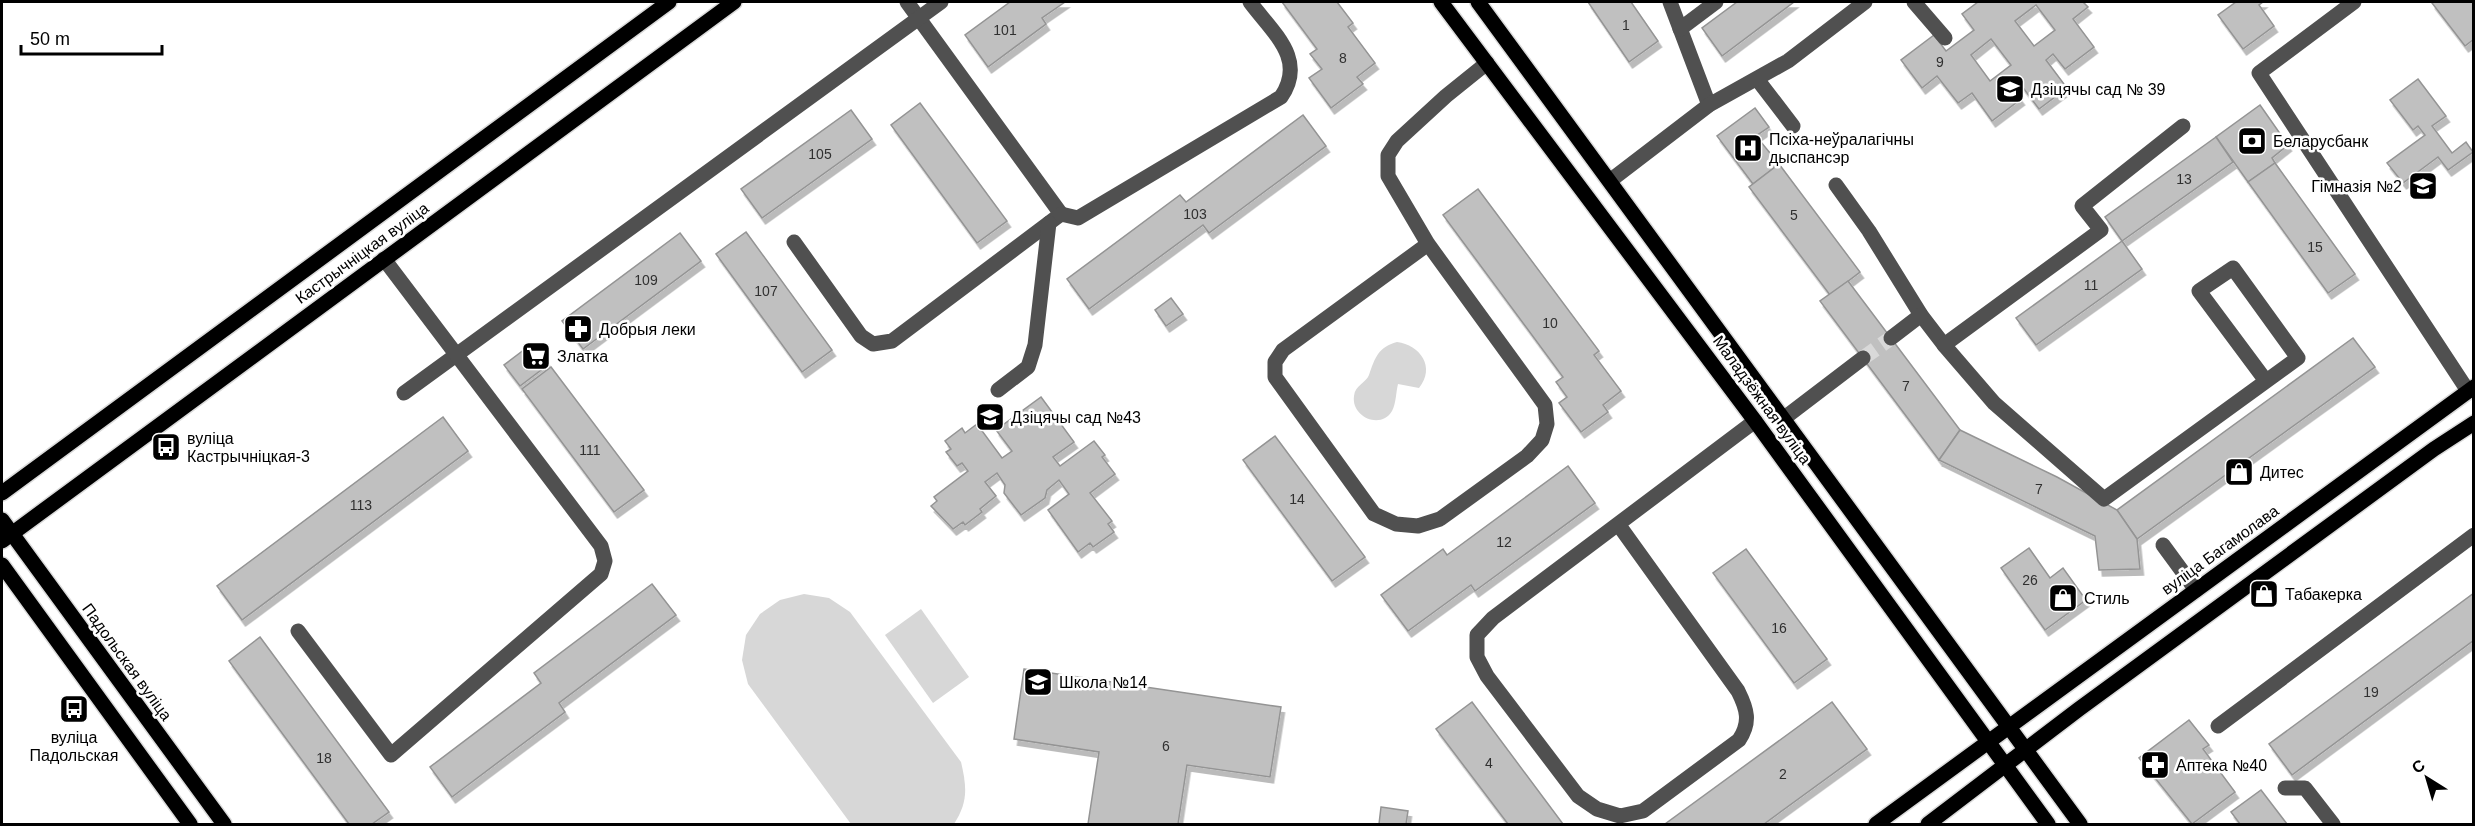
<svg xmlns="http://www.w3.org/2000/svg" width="2475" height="826" font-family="Helvetica,sans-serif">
<defs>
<filter id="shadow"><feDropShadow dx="3.5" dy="6" stdDeviation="0" flood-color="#0004"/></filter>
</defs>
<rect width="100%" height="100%" fill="#fff"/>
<g fill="#d7d7d7">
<path d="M1397,342C1420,345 1436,367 1419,388L1398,384C1396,392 1396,404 1392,411C1381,430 1351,417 1354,396C1355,385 1366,383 1369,375C1375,358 1378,347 1397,342Z"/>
<path d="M804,594L829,598L850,612L961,762C967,788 968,802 954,824H851L748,684L742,660L746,635L760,614L780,600Z"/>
<path d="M921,609L969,677L933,703L885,635Z"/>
</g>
<g fill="#c0c0c0" stroke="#949494" stroke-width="1.5" fill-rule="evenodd" filter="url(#shadow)">
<path d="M1010,2H1065L1042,18L1046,24L988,67L965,35Z"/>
<path d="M1282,2H1337L1353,23L1348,27L1375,63L1357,77L1363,84L1331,108L1309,78L1322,69L1310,54L1317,49Z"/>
<path d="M1588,2H1631L1658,41L1629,62Z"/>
<path d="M1737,2H1794L1722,56L1702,28Z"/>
<path d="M1978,2H2083L2088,7L2073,19L2094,47L2065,69L2053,54L2046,60L2067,88L2039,109L2018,81L2011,86L2021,99L1992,121L1972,93L1958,103L1937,76L1922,88L1901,60L1934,35L1946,51L1974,30L1962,14ZM2036,5L2055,30L2034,46L2015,21ZM1991,39L2011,65L1990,81L1971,55Z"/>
<path d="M2236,2H2263L2259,5L2274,26L2243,49L2218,15Z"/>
<path d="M2434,2H2474V39L2465,46L2432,3Z"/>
<path d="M2418,79L2446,116L2432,126L2452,153L2466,142L2473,152L2448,170L2438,157L2403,183L2387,163L2425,135L2418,126L2413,130L2390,100Z"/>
<path d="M920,103L1007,221L977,243L891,125Z"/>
<path d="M2260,105L2288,145L2272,158L2275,163L2248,182L2216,137Z"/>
<path d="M1755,108L1769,127L1756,136L1779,164L1753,184L1717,136Z"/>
<path d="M851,110L872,139L762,218L741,189Z"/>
<path d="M1303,115L1326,146L1209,233L1203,225L1089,309L1067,279L1180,195L1186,202Z"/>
<path d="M2216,137L2233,162L2122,241L2105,217Z"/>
<path d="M2275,163L2355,274L2328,293L2248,182Z"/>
<path d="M1779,164L1860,272L1830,295L1749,187Z"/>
<path d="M1478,189L1599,351L1594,355L1621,391L1603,405L1608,412L1581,432L1559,403L1567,397L1556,382L1563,377L1443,215Z"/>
<path d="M746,232L832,350L802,372L716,254Z"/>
<path d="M680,233L701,261L583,349L562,321Z"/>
<path d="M2122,241L2142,269L2036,345L2016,318Z"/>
<path d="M1848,281L1960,430L1939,460L1820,301Z"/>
<path d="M1171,298L1183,314L1166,326L1155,310Z"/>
<path d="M2353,338L2375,367L2137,539L2117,510Z"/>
<path d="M533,343L549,364L520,386L504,365Z"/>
<path d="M551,367L644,490L614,512L522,389Z"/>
<path d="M1041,397L1074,442L1053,457L1060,466L1094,441L1105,455L1102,457L1115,474L1090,493L1112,521L1108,524L1114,532L1093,547L1090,543L1078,552L1048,510L1069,494L1059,480L1047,490L1045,498L1021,515L1004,493L1005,485L997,473L985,482L996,496L980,509L982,512L965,525L963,522L953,529L931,506L937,501L934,497L968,471L962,463L957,466L946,452L951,449L945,441L962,428L965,433L977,424L1002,458L1012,451L996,430Z"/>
<path d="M443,417L468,451L242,620L217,586Z"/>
<path d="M1960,430L2057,477L2117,510L2137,539L2140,569L2099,570L2095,536L1939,460Z"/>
<path d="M1275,436L1365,557L1332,581L1243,460Z"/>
<path d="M1568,466L1595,503L1475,591L1471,585L1408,631L1381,595L1443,549L1447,555Z"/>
<path d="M2029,548L2050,578L2063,568L2086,600L2045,630L2001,568Z"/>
<path d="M1746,549L1827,659L1794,683L1713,573Z"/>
<path d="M652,584L676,615L559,703L565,712L452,797L430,767L541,683L534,673Z"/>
<path d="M2474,593V640L2292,775L2269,744Z"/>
<path d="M260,637L389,812L372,824H349L229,661Z"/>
<path d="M1024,669L1281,707L1270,777L1187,765L1178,824H1088L1099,752L1014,739Z"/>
<path d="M1472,702L1563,824H1508L1436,729Z"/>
<path d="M1832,702L1867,749L1764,824H1665Z"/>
<path d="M2189,720L2209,745L2203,749L2235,792L2192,824L2139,758Z"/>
<path d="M2261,790L2287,824H2240L2231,812Z"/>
<path d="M1381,807L1408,811L1406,824H1379Z"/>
</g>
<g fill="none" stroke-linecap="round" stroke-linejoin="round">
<path stroke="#d9d9d9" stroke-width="15" stroke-dasharray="15 8" stroke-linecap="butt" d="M1863,358L1891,338"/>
<g stroke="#dbdbdb" stroke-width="18">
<g id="major">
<path d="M1441,2L1755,421L2048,824"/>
<path d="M1478,2L2080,824"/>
<path d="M2,493L669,2"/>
<path d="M2,520L224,824"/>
<path d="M2,541L734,2"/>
<path d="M2,565L190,824"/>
<path d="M1876,824L2474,387"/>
<path d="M1928,824L2079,709L2434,449L2474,423"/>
</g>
</g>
<g stroke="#505050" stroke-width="15">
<path d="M907,2L1061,214"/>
<path d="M1670,2L1709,105"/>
<path d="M1914,2L1945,38"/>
<path d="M2354,2L2259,73L2468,391"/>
<path d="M1680,29L1716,2"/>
<path d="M1757,79L1793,126"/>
<path d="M1611,180L1709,105L1788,61L1865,2"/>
<path d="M1836,185L1869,231L1921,315L1944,345L1994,403L2104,499L2298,358L2233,268L2199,291L2266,381"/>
<path d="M794,242L861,336L873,344L892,341L1061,214L1078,218L1281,97C1307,59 1273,33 1250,2"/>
<path d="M1428,244L1283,350L1275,362V377L1374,514L1396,524L1418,526L1440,519L1527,456L1542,440L1547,424L1545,405L1428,244L1388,176V155L1397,141L1446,96L1487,63"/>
<path d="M1891,338L1921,315"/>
<path d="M1944,345L2101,230L2082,206L2183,126"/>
<path d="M998,390L1028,367L1035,345L1049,223"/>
<path d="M404,393L941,2"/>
<path d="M1783,419L1863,358"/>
<path d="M1618,524L1738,691C1747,709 1751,722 1739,740L1643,811L1620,816L1597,809L1578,796L1487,676L1477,657V635L1493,618L1755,421"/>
<path d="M2163,545L2196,590"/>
<path d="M298,631L391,755L601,574L605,561L601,546L384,259"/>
<path d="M2218,726L2474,535"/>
<path d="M2285,788H2305L2333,824"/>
</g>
<use href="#major" stroke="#000" stroke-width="15"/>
</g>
<defs>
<g id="school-square" transform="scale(1.5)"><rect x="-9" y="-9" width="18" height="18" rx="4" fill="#000" stroke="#fff"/><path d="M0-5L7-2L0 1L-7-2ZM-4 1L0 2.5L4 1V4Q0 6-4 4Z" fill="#fff"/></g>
<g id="bank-square" transform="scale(1.5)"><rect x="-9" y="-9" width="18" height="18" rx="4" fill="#000" stroke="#fff"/><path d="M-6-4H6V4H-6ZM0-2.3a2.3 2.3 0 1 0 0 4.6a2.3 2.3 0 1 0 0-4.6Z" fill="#fff"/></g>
<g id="hospital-square" transform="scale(1.5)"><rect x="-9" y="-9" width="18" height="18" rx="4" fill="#000" stroke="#fff"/><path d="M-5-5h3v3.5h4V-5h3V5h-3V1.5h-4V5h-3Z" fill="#fff"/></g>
<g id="pharmacy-square" transform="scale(1.5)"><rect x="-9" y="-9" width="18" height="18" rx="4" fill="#000" stroke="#fff"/><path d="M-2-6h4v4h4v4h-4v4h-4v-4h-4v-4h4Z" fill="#fff"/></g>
<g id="supermarket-square" transform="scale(1.5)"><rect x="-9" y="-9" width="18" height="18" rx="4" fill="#000" stroke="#fff"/><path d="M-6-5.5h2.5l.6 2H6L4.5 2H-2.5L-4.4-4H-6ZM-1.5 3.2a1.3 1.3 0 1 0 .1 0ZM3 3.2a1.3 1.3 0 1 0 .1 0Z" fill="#fff"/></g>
<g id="bus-square" transform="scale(1.5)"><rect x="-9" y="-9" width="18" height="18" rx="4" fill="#000" stroke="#fff"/><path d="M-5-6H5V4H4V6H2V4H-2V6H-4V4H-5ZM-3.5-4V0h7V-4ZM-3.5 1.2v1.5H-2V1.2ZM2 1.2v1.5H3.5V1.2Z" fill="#fff"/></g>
<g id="shop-square" transform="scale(1.5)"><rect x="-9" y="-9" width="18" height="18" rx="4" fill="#000" stroke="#fff"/><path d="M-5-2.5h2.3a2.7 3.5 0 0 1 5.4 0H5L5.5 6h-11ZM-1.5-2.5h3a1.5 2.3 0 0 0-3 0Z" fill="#fff"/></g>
</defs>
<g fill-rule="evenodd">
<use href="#school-square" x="2010" y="89"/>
<use href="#bank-square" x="2252" y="141"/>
<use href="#hospital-square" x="1748" y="148"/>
<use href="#school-square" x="2423" y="186"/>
<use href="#pharmacy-square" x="578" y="329"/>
<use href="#supermarket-square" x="536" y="356"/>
<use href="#school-square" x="990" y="417"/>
<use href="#bus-square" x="166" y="447"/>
<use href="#shop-square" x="2239" y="472"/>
<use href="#shop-square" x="2264" y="594"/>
<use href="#shop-square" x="2063" y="598"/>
<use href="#school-square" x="1038" y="682"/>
<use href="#bus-square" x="74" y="709"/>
<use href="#pharmacy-square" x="2155" y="765"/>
</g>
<g text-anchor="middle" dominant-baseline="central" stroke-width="5" stroke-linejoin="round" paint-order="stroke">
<g font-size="14" fill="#303030">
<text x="1626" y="25">1</text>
<text x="1005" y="30">101</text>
<text x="1343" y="58">8</text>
<text x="1940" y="62">9</text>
<text x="820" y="154">105</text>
<text x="2184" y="179">13</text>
<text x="1195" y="214">103</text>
<text x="1794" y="215">5</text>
<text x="2315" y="247">15</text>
<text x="646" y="280">109</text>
<text x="2091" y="285">11</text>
<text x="766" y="291">107</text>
<text x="1550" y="323">10</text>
<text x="1906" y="386">7</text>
<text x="590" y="450">111</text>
<text x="2039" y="489">7</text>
<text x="1297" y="499">14</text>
<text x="361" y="505">113</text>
<text x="1504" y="542">12</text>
<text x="2030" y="580">26</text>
<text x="1779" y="628">16</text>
<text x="2371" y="692">19</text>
<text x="1166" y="746">6</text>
<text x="324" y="758">18</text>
<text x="1489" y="763">4</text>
<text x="1783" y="774">2</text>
</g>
<g font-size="16" fill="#000" stroke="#fff" text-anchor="start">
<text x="2031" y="89">Дзіцячы сад № 39</text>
<text x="1769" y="139">Псіха-неўралагічны<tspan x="1769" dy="18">дыспансэр</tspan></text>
<text x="2273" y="141">Беларусбанк</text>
<text x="2402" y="186" text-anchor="end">Гімназія №2</text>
<text x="599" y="329">Добрыя леки</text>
<text x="557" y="356">Златка</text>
<text x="1011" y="417">Дзіцячы сад №43</text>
<text x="187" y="438">вуліца<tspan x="187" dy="18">Кастрычніцкая-3</tspan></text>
<text x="2260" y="472">Дитес</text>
<text x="2285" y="594">Табакерка</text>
<text x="2084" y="598">Стиль</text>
<text x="1059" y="682">Школа №14</text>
<text x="74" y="737" text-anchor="middle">вуліца<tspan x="74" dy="18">Падольская</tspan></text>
<text x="2176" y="765">Аптека №40</text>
</g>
<g font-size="16" fill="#000" stroke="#fff">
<text transform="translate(362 253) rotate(-36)">Кастрычніцкая вуліца</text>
<text transform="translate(1762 400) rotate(54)">Маладзёжная вуліца</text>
<text transform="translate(2220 550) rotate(-36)">вуліца Багамолава</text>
<text transform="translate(127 662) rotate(54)">Падольская вуліца</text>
</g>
</g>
<rect width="2475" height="826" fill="none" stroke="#000000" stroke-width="6"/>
<g transform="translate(2427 778) rotate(323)" stroke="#ffffff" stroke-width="4.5" paint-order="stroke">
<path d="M0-4.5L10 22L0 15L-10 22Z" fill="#000000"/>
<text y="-9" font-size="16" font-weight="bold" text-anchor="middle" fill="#000000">С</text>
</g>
<path d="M21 45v9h141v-9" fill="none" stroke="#000000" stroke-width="3"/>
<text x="30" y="45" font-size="18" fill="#000000" stroke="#ffffff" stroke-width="4.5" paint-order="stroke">50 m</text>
</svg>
